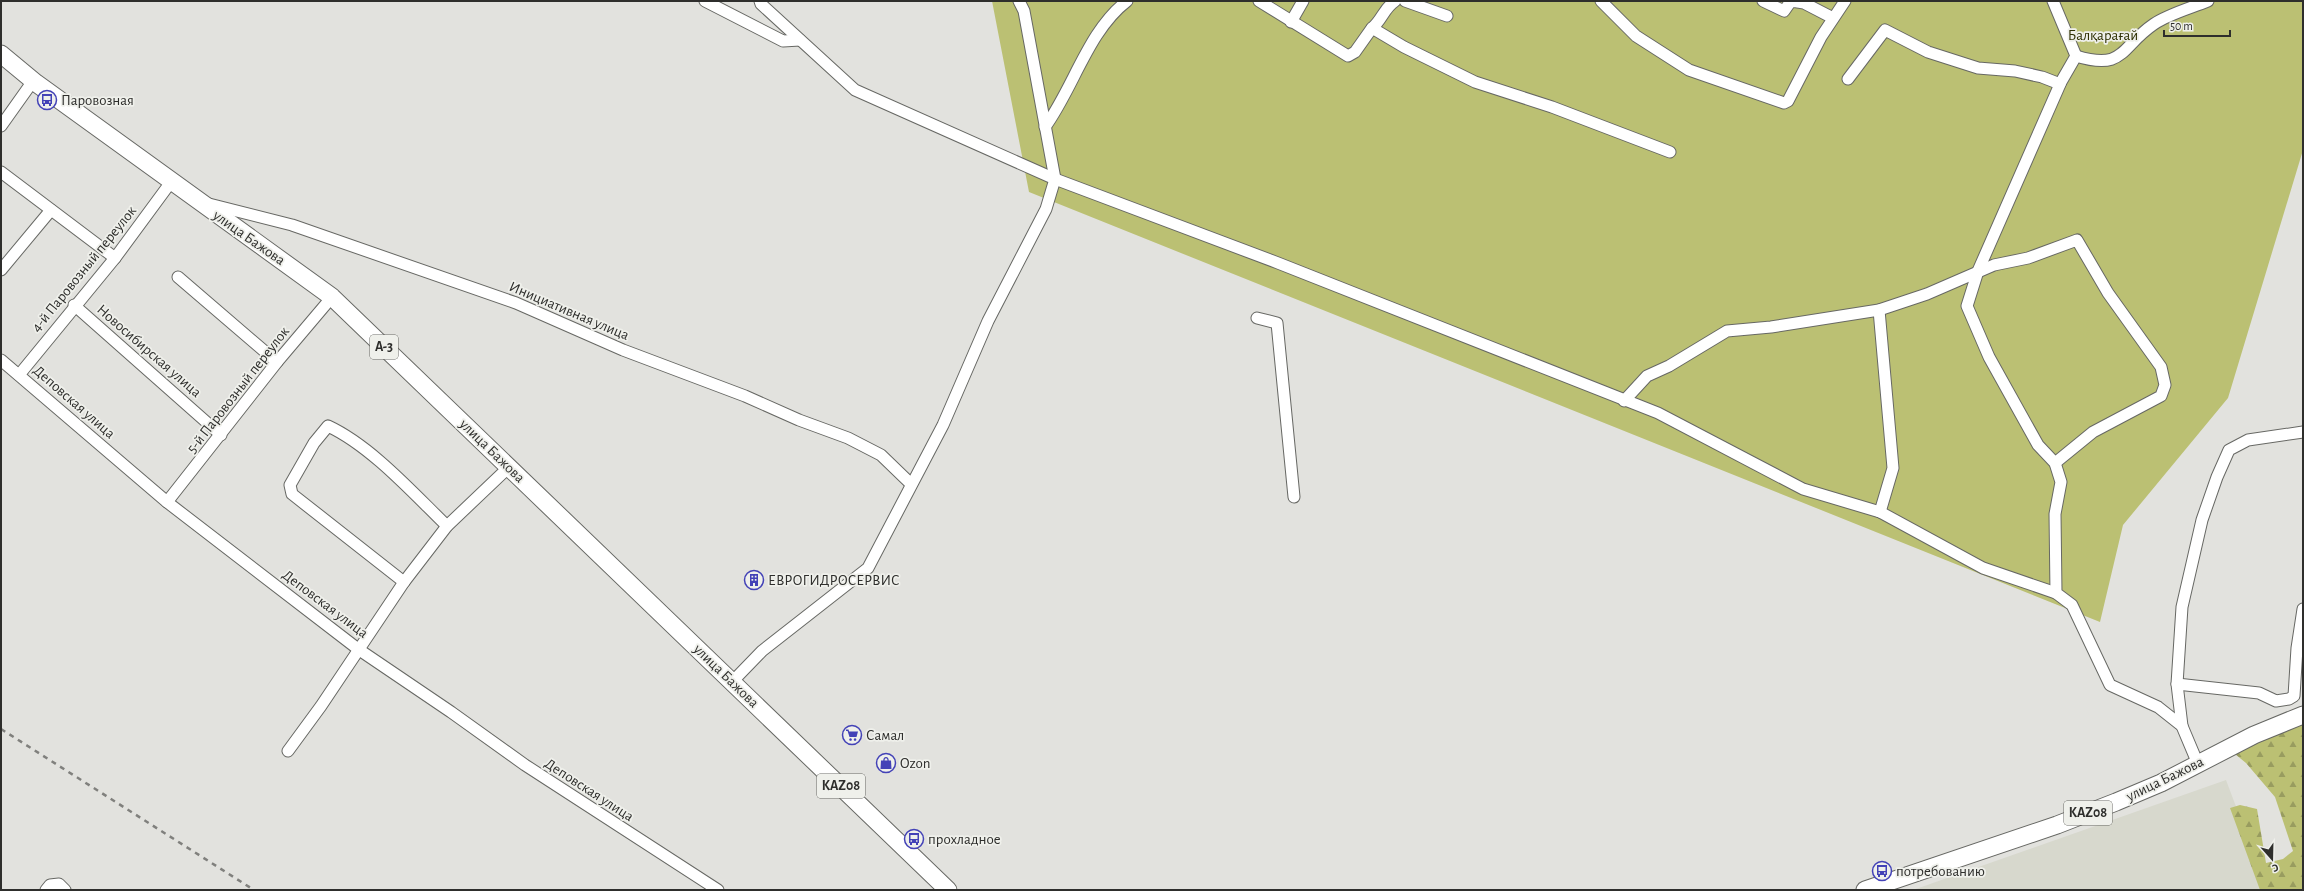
<svg xmlns="http://www.w3.org/2000/svg" width="2304" height="891" font-family="'Alegreya Sans',sans-serif">
<defs>
<pattern id="forest-firs" width="22" height="20" patternUnits="userSpaceOnUse"><rect width="22" height="20" fill="#bbc073"/><path d="M5 1l3.5 6h-7zM16 11l3.5 6h-7z" fill="#989c5f"/></pattern>
</defs>
<rect width="100%" height="100%" fill="#e2e2de"/>
<path fill="#d7d8cd" d="M2226,780L2258,865L2273,890H1913Z"/>
<path fill="url(#forest-firs)" d="M2303,723V890H2260L2230,808L2240,805L2257,809L2266,863L2283,859L2293,851L2275,797L2246,763L2235,754L2275,733Z"/>
<path fill="#bbc073" d="M992,1H2303V150L2228,398L2123,525L2100,622L1029,192Z"/>
<g fill="none" stroke-linecap="round" stroke-linejoin="round">
<g stroke="#676864" stroke-width="13">
<g id="minor">
<path d="M705,1L783,41L800,40"/>
<path d="M760,1L761,4L855,90L1055,179L1278,263L1658,413L1803,489L1880,512L1983,568L2056,593"/>
<path d="M1259,1L1348,56L1355,52L1372,28L1404,47L1475,82L1552,107L1670,152"/>
<path d="M1405,1L1447,16"/>
<path d="M1601,1L1636,36L1689,70L1784,103L1788,101L1821,37L1845,1"/>
<path d="M1763,1L1784,11L1791,1L1804,3L1833,18"/>
<path d="M2053,1L2076,56L2061,82L1978,271L1967,306L1989,357L2038,445L2055,463L2061,482L2055,514L2056,593L2072,605L2110,685L2158,707L2182,726L2198,764"/>
<path d="M1291,22L1303,1"/>
<path d="M1372,28C1382,20 1384,8 1395,1"/>
<path d="M2076,56C2125,71 2120,47 2154,24C2169,14 2191,8 2208,1"/>
<path d="M1848,79L1885,30L1928,52L1978,68L2015,71L2042,77L2060,84"/>
<path d="M1,126L33,81"/>
<path d="M1045,127C1074,87 1088,31 1127,1"/>
<path d="M1,172L115,258"/>
<path d="M209,204L292,225L516,303L623,350L745,396L799,420L848,438L881,455L911,484"/>
<path d="M1,270L51,210"/>
<path d="M178,277L277,362"/>
<path d="M74,305L221,435"/>
<path d="M1879,310L1893,468L1880,512"/>
<path d="M1257,318L1277,323L1294,497"/>
<path d="M1,360L167,502L358,649L451,712L525,765L718,890"/>
<path d="M19,375L115,258L171,182"/>
<path d="M1624,401L1647,376L1669,366L1727,331L1771,327L1879,310L1927,294L1994,265L2028,258L2077,240L2108,293L2161,367L2165,385L2161,396L2093,432L2055,463"/>
<path d="M167,502L277,362L332,297"/>
<path d="M404,582L292,494L290,485L314,443L328,426C371,446 413,493 447,526"/>
<path d="M732,682L762,651L868,568L943,425L988,321L1046,209L1055,179L1024,11L1019,1"/>
<path d="M2177,684L2259,693L2276,701L2289,699L2294,696L2297,648L2303,609"/>
<path d="M2182,726L2177,684L2182,607L2202,520L2217,477L2229,450L2248,440L2303,432"/>
<path d="M288,751L321,706L404,582L447,526L509,467"/>
<path d="M46,890L50,885L59,884L65,890"/>
</g>
</g>
<g stroke="#676864" stroke-width="19">
<g id="highway">
<path d="M1,54L36,83L332,297L948,890"/>
<path d="M1865,890L2057,825L2116,802L2161,783L2254,735L2303,715"/>
</g>
</g>
<use href="#minor" stroke="#fff" stroke-width="11"/>
<use href="#highway" stroke="#fff" stroke-width="17"/>
<path stroke="#80807d" stroke-width="2.5" stroke-dasharray="5 5" stroke-linecap="butt" d="M1,729L254,890"/>
</g>
<defs>
<g id="bus-ring" transform="scale(1)"><circle r="9.5" fill="#eff0eb" stroke="#4342b7" stroke-width="1.5"/><path d="M-5-6H5V4H4V6H2V4H-2V6H-4V4H-5ZM-3.5-4V0h7V-4ZM-3.5 1.2v1.5H-2V1.2ZM2 1.2v1.5H3.5V1.2Z" fill="#4342b7"/></g>
<g id="building-ring" transform="scale(1)"><circle r="9.5" fill="#eff0eb" stroke="#4342b7" stroke-width="1.5"/><path d="M-4-6H4V6H1V3H-1V6H-4ZM-2.5-4.3h1.7v1.8h-1.7ZM.8-4.3h1.7v1.8H.8ZM-2.5-1h1.7V.8h-1.7ZM.8-1h1.7V.8H.8Z" fill="#4342b7"/></g>
<g id="supermarket-ring" transform="scale(1)"><circle r="9.5" fill="#eff0eb" stroke="#4342b7" stroke-width="1.5"/><path d="M-6-5.5h2.5l.6 2H6L4.5 2H-2.5L-4.4-4H-6ZM-1.5 3.2a1.3 1.3 0 1 0 .1 0ZM3 3.2a1.3 1.3 0 1 0 .1 0Z" fill="#4342b7"/></g>
<g id="shop-ring" transform="scale(1)"><circle r="9.5" fill="#eff0eb" stroke="#4342b7" stroke-width="1.5"/><path d="M-5-2.5h2.3a2.7 3.5 0 0 1 5.4 0H5L5.5 6h-11ZM-1.5-2.5h3a1.5 2.3 0 0 0-3 0Z" fill="#4342b7"/></g>
</defs>
<g fill-rule="evenodd">
<use href="#bus-ring" x="47" y="100"/>
<use href="#building-ring" x="754" y="580"/>
<use href="#supermarket-ring" x="852" y="735"/>
<use href="#shop-ring" x="886" y="763"/>
<use href="#bus-ring" x="914" y="839"/>
<use href="#bus-ring" x="1882" y="871"/>
</g>
<g text-anchor="middle" dominant-baseline="central" stroke-width="3.5" stroke-linejoin="round" paint-order="stroke">
<g fill="#eff0eb" stroke="#686865" stroke-width="1">
<rect x="370" y="335" width="28" height="24" rx="3"/>
<rect x="817" y="774" width="48" height="24" rx="3"/>
<rect x="2064" y="801" width="48" height="24" rx="3"/>
</g>
<g font-size="14" font-weight="bold" fill="#2e2e2c">
<text x="384" y="347">A-3</text>
<text x="841" y="786">KAZ08</text>
<text x="2088" y="813">KAZ08</text>
</g>
<g font-size="15" fill="#2f3104" stroke="#eff0eb">
<text x="2103" y="35">Балқарағай</text>
</g>
<g font-size="15" fill="#2e2e2c" stroke="#eff0eb" text-anchor="start">
<text x="61" y="100">Паровозная</text>
<text x="768" y="580">ЕВРОГИДРОСЕРВИС</text>
<text x="866" y="735">Самал</text>
<text x="900" y="763">Ozon</text>
<text x="928" y="839">прохладное</text>
<text x="1896" y="871">потребованию</text>
</g>
<g font-size="15" fill="#2e2e2c" stroke="#eff0eb">
<text transform="translate(249 238) rotate(35)">улица Бажова</text>
<text transform="translate(84 269) rotate(-51)">4-й Паровозный переулок</text>
<text transform="translate(569 311) rotate(23)">Инициативная улица</text>
<text transform="translate(149 351) rotate(41)">Новосибирская улица</text>
<text transform="translate(238 390) rotate(-52)">5-й Паровозный переулок</text>
<text transform="translate(74 402) rotate(41)">Деповская улица</text>
<text transform="translate(492 451) rotate(44)">улица Бажова</text>
<text transform="translate(325 604) rotate(37)">Деповская улица</text>
<text transform="translate(726 676) rotate(44)">улица Бажова</text>
<text transform="translate(2165 779) rotate(-26)">улица Бажова</text>
<text transform="translate(589 790) rotate(33)">Деповская улица</text>
</g>
</g>
<rect width="2304" height="891" fill="none" stroke="#2e2e2c" stroke-width="4"/>
<g transform="translate(2272 859) rotate(160)" stroke="#eff0eb" stroke-width="3" paint-order="stroke">
<path d="M0-3L7 15L0 10L-7 15Z" fill="#2e2e2c"/>
<text y="-6" font-size="11" font-weight="bold" text-anchor="middle" fill="#2e2e2c">С</text>
</g>
<path d="M2164 30v6h66v-6" fill="none" stroke="#2e2e2c" stroke-width="2"/>
<text x="2170" y="30" font-size="12" fill="#2e2e2c" stroke="#eff0eb" stroke-width="3" paint-order="stroke">50 m</text>
</svg>
